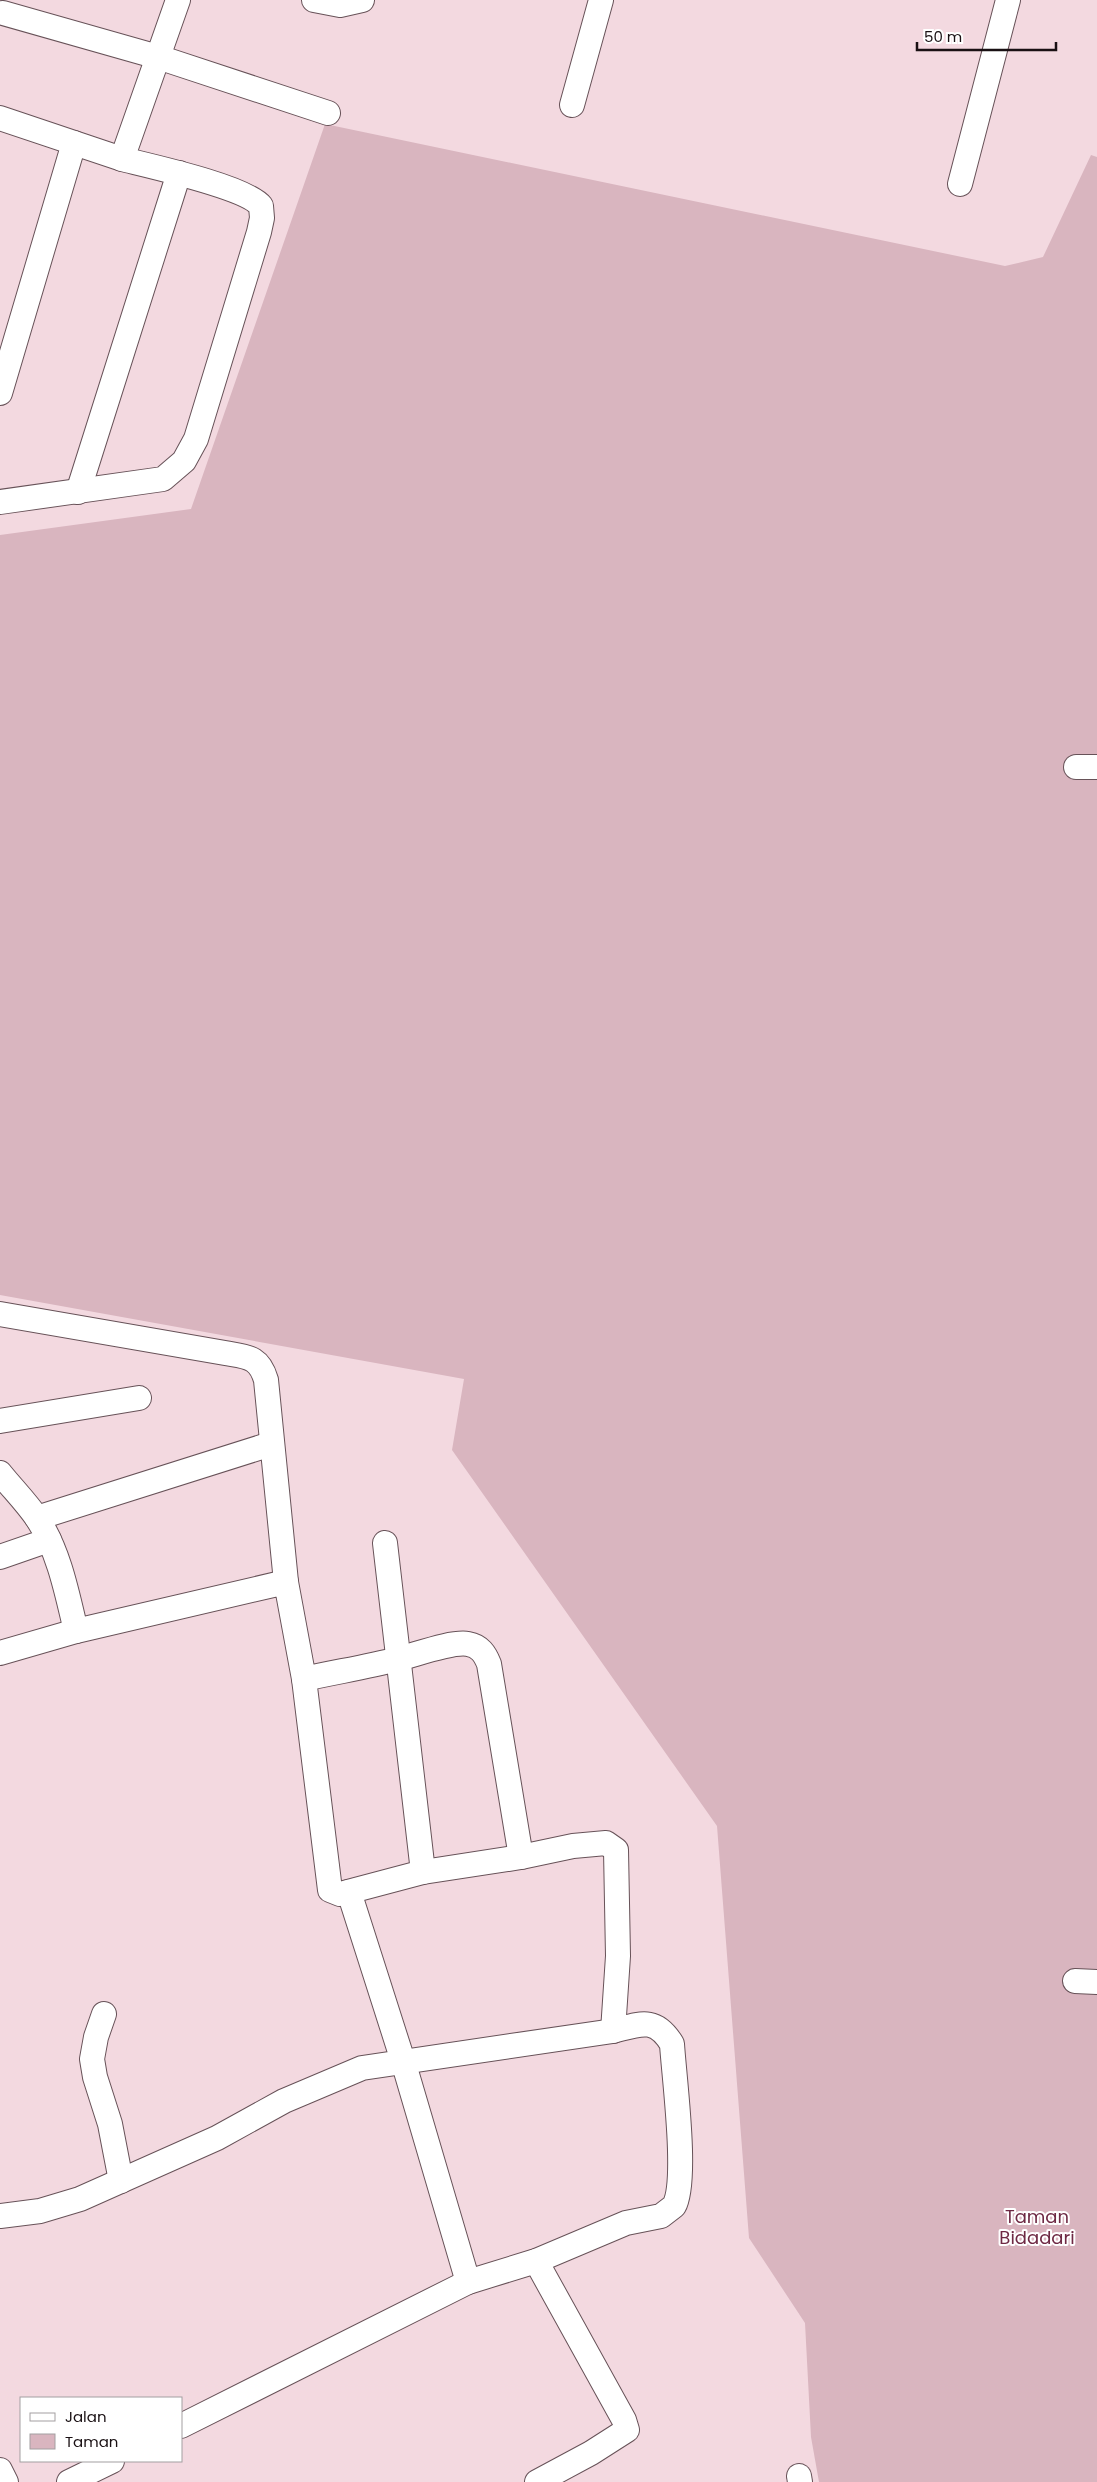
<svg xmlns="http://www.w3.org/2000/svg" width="1097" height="2482" font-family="Poppins,sans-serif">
<rect width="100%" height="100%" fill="#f3d9e0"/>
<path fill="#d9b5bf" d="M325,124L1005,266L1043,257L1091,155L1097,157V2482H819L811,2437L805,2323L749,2238L717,1826L452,1450L464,1379L0,1295V535L191,509Z"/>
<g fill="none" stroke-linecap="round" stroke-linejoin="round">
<g stroke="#675258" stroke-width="26">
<g id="minor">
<path d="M314,0L340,5L362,0"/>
<path d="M3,13L158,57L328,113"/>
<path d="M572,105L601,0"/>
<path d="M0,118L122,159L178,0"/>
<path d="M960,184L1008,0"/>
<path d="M0,393L74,143"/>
<path d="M78,492L179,173"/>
<path d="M0,502L163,479L184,461L196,439L259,232L262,218L261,206C246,187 150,166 122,159"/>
<path d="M1076,767H1097"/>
<path d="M0,1314L225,1353C247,1357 259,1356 266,1380L286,1582"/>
<path d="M0,1421L139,1398"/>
<path d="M0,1473C12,1488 26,1502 37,1518C59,1551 67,1593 76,1631"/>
<path d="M37,1518L271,1444"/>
<path d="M385,1543L423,1872"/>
<path d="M0,1557L49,1540"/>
<path d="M0,1653L76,1631L286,1582L304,1679C335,1672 367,1667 398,1659C415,1655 452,1641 468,1644C480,1646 485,1654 489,1664L521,1857L573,1846L606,1843L616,1850L618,1956L613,2031"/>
<path d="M304,1679L330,1890L340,1894L423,1872L521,1857"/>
<path d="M349,1892L403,2061L468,2282"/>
<path d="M1075,1981L1097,1982"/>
<path d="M104,2014L96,2037L92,2059L95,2077L110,2124L121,2181"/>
<path d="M0,2216L40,2211L80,2199L217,2138L284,2101L362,2068L613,2031C640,2024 655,2016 672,2044C674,2077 688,2181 674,2206L661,2216L626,2223L536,2261L468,2282L181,2426"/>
<path d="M536,2261L624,2420L627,2430L591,2453L537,2482"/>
<path d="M0,2470L6,2482"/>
<path d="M799,2476L800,2482"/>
<path d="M69,2482L112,2461"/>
</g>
</g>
<use href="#minor" stroke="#fff" stroke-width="24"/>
</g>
<g text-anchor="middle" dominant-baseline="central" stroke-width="4" stroke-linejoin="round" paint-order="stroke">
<g font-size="18" fill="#6e2944" stroke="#fff">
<text x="1037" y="2216">Taman<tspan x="1037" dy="21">Bidadari</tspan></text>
</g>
</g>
<rect x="20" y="2397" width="162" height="65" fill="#ffffff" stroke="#a39fa1"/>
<rect x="30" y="2413" width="25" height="8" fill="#ffffff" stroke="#a39fa1"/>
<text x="65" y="2422" font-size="15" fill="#191013">Jalan</text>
<rect x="30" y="2434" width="25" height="15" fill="#d9b5bf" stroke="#a39fa1"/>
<text x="65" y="2447" font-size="15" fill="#191013">Taman</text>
<path d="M917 42v8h139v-8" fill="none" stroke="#191013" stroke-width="2.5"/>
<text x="924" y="42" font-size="15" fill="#191013" stroke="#ffffff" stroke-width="4" paint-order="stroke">50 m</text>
</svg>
